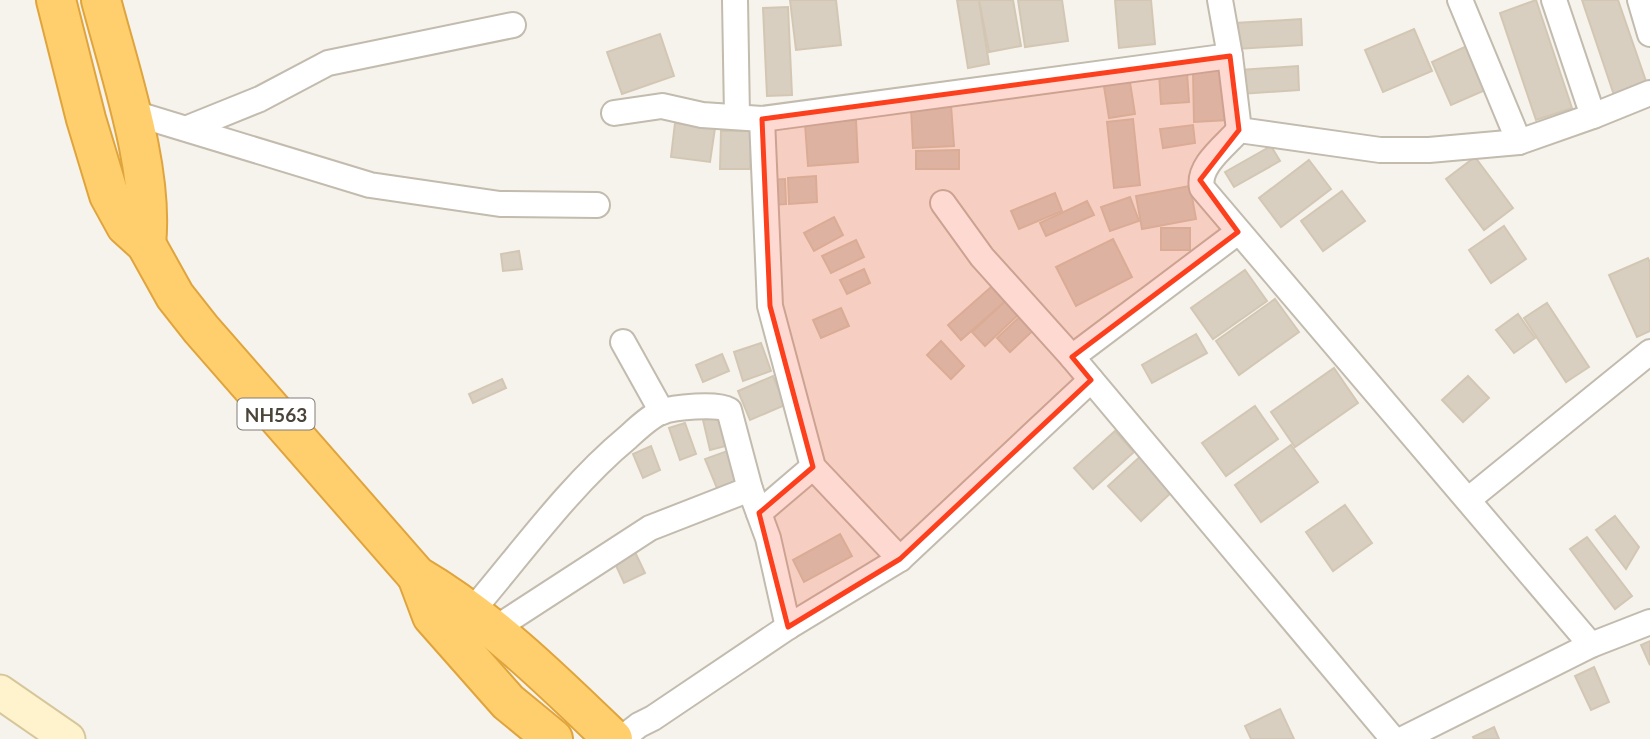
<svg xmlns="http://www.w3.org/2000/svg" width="1650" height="739" font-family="Lato,sans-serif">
<rect width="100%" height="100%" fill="#f6f3ec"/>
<g fill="#d8cfc1" stroke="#d3c7b4" stroke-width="2">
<path d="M790,0H836L841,45L796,50Z"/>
<path d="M957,0H979L989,64L968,68Z"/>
<path d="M979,0H1013L1021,46L989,52Z"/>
<path d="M1018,0H1062L1068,41L1025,47Z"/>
<path d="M1115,0H1151L1155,44L1119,48Z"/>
<path d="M1536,0L1572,108L1536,120L1500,13Z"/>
<path d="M1582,0H1618L1649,90L1616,101Z"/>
<path d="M788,7L792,95L767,96L763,8Z"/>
<path d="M1301,19L1302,45L1237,49L1235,23Z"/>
<path d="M1414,29L1432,71L1383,92L1365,50Z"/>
<path d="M660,34L674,76L622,94L607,52Z"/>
<path d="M1471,44L1490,88L1451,105L1432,62Z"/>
<path d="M1298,66L1299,90L1241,94L1240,70Z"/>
<path d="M1227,70L1229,120L1194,122L1193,71Z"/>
<path d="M1187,72L1189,102L1161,104L1159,73Z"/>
<path d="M1129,76L1135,114L1109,118L1103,80Z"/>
<path d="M951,105L954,146L913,148L911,108Z"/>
<path d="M1133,119L1140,185L1114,188L1107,122Z"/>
<path d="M856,120L858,162L808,166L805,124Z"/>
<path d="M675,123L715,128L710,162L671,157Z"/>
<path d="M1193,125L1195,143L1163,148L1160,129Z"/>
<path d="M721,131H751L750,169H720Z"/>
<path d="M1271,146L1280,161L1234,187L1225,172Z"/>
<path d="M959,150V169H916V151Z"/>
<path d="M1475,157L1513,208L1484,230L1446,179Z"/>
<path d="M1309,160L1331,189L1281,227L1259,198Z"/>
<path d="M816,176L817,202L789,204L788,178Z"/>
<path d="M785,179L786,204L771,205L770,180Z"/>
<path d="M1190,186L1196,219L1142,229L1136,196Z"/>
<path d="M1342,191L1365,221L1323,251L1301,221Z"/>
<path d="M1055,193L1062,211L1019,229L1011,211Z"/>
<path d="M1130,197L1139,221L1110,231L1101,207Z"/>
<path d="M1087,201L1094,215L1046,236L1040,223Z"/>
<path d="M834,217L843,235L814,251L804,233Z"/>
<path d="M1504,226L1526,259L1491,283L1469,250Z"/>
<rect x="1161" y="228" width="29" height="22"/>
<path d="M1113,239L1132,277L1076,306L1056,267Z"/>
<path d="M856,240L864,257L831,273L822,256Z"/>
<path d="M519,251L522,269L503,271L501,254Z"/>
<path d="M1648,258L1650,263V331L1637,337L1609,275Z"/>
<path d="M864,269L870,283L847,294L840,280Z"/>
<path d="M1245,270L1267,301L1213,339L1191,308Z"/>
<path d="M998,281L1011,296L961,340L948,325Z"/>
<path d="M1009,298L1021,312L985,346L972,332Z"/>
<path d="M1275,299L1299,332L1239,375L1216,341Z"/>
<path d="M1547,303L1589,367L1566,382L1524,318Z"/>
<path d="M841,308L849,326L821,338L813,320Z"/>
<path d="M1026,311L1039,325L1010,352L997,338Z"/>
<path d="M1518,314L1535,338L1514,353L1496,330Z"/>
<path d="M1196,334L1207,353L1152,383L1142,365Z"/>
<path d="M941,341L964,366L951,379L927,355Z"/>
<path d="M761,343L771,371L743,381L734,352Z"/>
<path d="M722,354L729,371L703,382L696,365Z"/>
<path d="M1334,368L1358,403L1295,447L1271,412Z"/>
<path d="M773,376L785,405L750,420L738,391Z"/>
<path d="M1468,376L1489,398L1463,422L1442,400Z"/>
<path d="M502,379L506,388L473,403L469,394Z"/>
<path d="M1255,406L1278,439L1226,476L1202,443Z"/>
<path d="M725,414L733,444L710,450L703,420Z"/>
<path d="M685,423L696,454L680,460L669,428Z"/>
<path d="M1115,431L1134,452L1093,489L1074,468Z"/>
<path d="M1291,445L1318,482L1261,522L1235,485Z"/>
<path d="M651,446L660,470L643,478L633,454Z"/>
<path d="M733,449L746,482L719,493L705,459Z"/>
<path d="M1143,454L1175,489L1141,521L1108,486Z"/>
<path d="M1345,505L1372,543L1333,571L1306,532Z"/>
<path d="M1615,516L1639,547L1626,569L1596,530Z"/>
<path d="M840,534L852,556L804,582L793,560Z"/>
<path d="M1587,537L1632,596L1615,609L1570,549Z"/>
<path d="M634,550L645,573L624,583L613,559Z"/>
<path d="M1650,641V665L1641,645Z"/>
<path d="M1594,667L1609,702L1591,710L1575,676Z"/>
<path d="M1280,709L1294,739H1251L1245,726Z"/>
<path d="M1494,727L1499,739H1474L1473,737Z"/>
</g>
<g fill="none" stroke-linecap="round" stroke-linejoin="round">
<g stroke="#c2bbae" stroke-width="28">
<g id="street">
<path d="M735,0L737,116"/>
<path d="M1220,0L1230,56"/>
<path d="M1460,0L1519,142"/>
<path d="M1554,0L1593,116"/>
<path d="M1640,0L1650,34"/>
<path d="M130,112L370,185L500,204L597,205"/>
<path d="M614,113L662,106L702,115L762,119L1230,56L1239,130L1380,150H1429L1519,142L1593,116L1650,93"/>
<path d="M762,119L770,306L813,467L900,559"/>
<path d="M188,128L260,99L328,63L513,25"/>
<path d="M1239,130C1225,146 1197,166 1202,188L1591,645"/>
<path d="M943,203L982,257L1072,357"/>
<path d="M1238,232L1072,357L1393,739"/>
<path d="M623,342L662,412"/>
<path d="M1469,499L1650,352"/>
<path d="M759,513L813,467"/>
<path d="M471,612C520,555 569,486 627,438C637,429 649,417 661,412C674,407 717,403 729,410L750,489"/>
<path d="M493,630L650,528L750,489L768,538L788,627"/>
<path d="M621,739L639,725L653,718L788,627L900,559L1091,380"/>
<path d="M1403,739L1591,645L1650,622"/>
</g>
</g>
<g stroke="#d6c79b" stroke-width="37">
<path id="secondary" d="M0,692L68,739"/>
</g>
<g stroke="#e0a43c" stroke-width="42">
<g id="highway">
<path d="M56,0L86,119L109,195L126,226L146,244L175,296L201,329L417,576C489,618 553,681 613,739"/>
<path d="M101,0C120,73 154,170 146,244"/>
<path d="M417,576L432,616L508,702L553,739"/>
</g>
</g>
<use href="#street" stroke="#fff" stroke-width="24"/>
<use href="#secondary" stroke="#fff3cd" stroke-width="33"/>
<use href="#highway" stroke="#ffcf6e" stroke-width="38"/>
</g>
<path fill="#fc3f1d" fill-opacity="0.2" stroke="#fc3f1d" stroke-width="5" stroke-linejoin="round" d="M1230,56L1239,130L1200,180L1238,232L1072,357L1091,380L900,559L788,627L759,513L813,467L770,306L762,119Z"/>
<g text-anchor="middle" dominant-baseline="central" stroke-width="7" stroke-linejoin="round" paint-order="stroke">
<rect fill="#fff" stroke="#817c74" stroke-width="2" x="237.5" y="398.5" width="77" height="31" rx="5"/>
<g font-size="19" font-weight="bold" fill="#4b4439">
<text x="276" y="414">NH563</text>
</g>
</g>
</svg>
